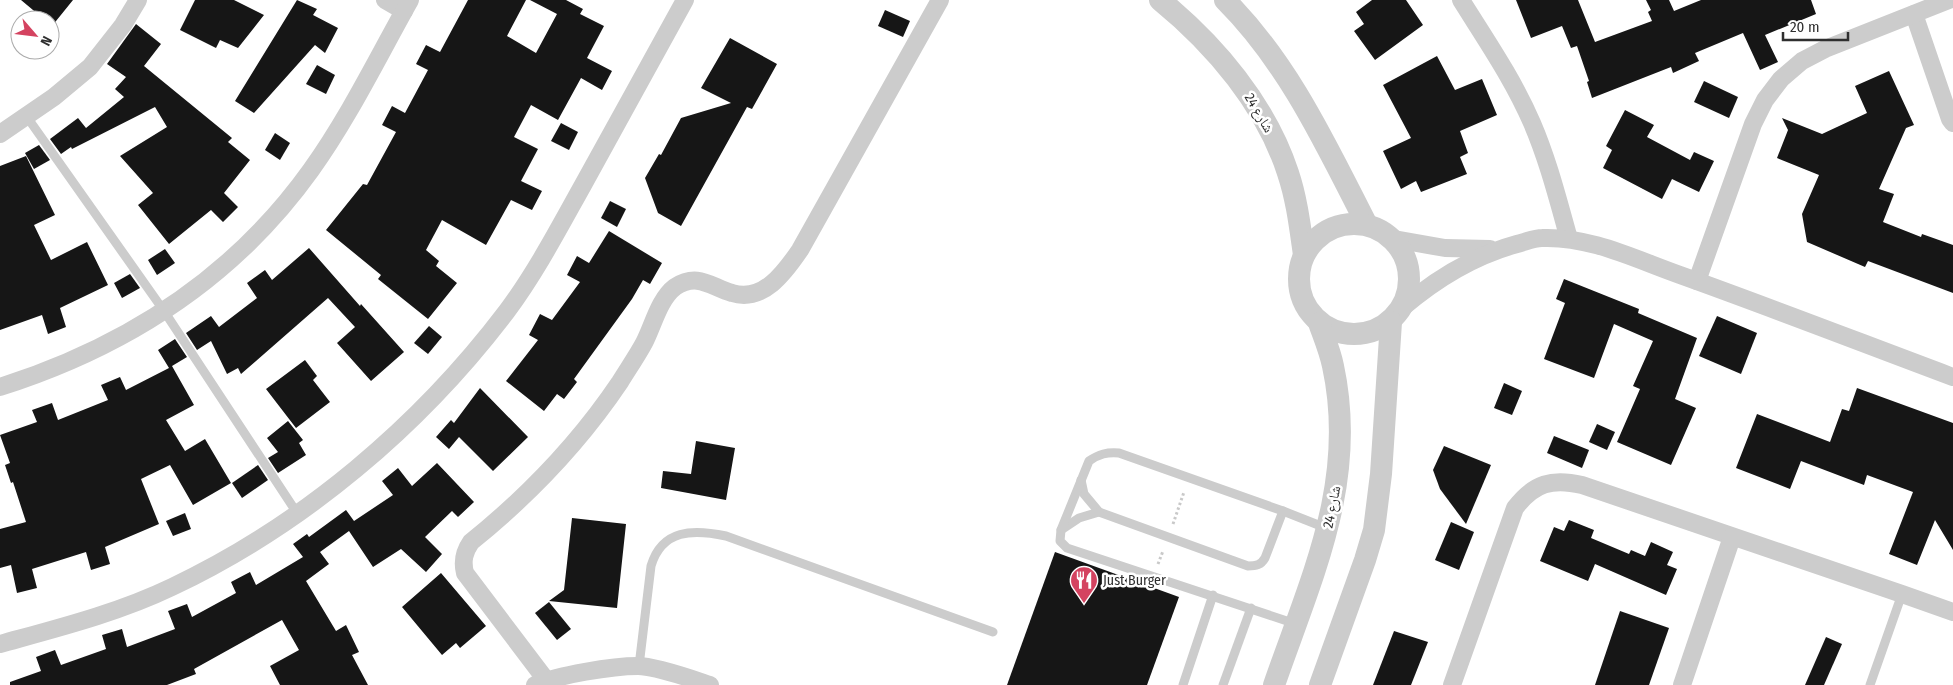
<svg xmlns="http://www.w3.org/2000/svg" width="1953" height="685" font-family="'Fira Sans Condensed','Noto Naskh Arabic',sans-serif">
<rect width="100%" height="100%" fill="#fff"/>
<g fill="#161616">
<path d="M21,0H73L52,26L50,24V20H45Z"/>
<path d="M195,0H234L264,15L238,48L220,40L216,48L180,30Z"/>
<path d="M297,0L317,9L313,15L338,28L325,53L315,45L254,113L235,101Z"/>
<path d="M468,0H526L507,36L536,53L557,14L530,0H566L583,9L580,14L604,26L587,58L612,71L602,90L581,78L558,120L531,105L514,137L538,149L521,181L542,191L532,210L511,200L486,245L442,220L426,250L439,261L436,266L457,283L428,319L378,279L381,275L326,230L363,184L367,185L396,132L382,125L392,106L405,113L428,70L416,64L426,45L440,52Z"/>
<path d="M1372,0H1406L1423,25L1375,60L1354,31L1364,24L1356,12Z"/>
<path d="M1516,0H1578L1595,42L1652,21L1648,12L1651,10L1646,0H1669L1674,11L1701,0H1811L1816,14L1765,35L1778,62L1760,70L1743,33L1695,53L1699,61L1673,73L1671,67L1592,98L1587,82L1589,81L1577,46L1571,48L1562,26L1531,38Z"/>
<path d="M885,10L910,21L903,37L878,26Z"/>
<path d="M136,24L161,44L144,66L232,138L228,142L250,160L224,193L238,207L223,222L211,210L169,244L138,205L153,193L120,156L167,127L155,107L72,149L71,147L61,154L50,139L78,118L86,128L124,97L115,89L126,77L107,64Z"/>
<path d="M730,38L777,64L752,109L747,107L681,226L658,213L645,178L659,154L661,155L681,118L731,103L701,88Z"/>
<path d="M1437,56L1455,90L1482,79L1497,115L1460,131L1468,153L1460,157L1467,174L1421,192L1416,181L1401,189L1383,151L1411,138L1383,85Z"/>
<path d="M317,65L335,75L326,94L306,84Z"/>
<path d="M1889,71L1914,125L1906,128L1879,189L1894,194L1883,222L1921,237L1922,234L1953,245V293L1868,261L1865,267L1807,242L1802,214L1819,175L1777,158L1788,130L1782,118L1822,134L1867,113L1855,86Z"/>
<path d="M1704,81L1738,97L1729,118L1694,102Z"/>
<path d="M1625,110L1654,125L1647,137L1690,160L1694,152L1714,161L1699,192L1672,179L1662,199L1603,168L1612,150L1606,146Z"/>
<path d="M561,123L578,132L569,150L551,141Z"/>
<path d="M275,133L290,143L280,160L265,150Z"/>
<path d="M39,145L50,160L34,169L25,153Z"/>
<path d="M26,156L55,215L34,225L51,260L87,242L108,285L60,308L66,327L48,334L42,315L0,330V166Z"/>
<path d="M610,201L626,209L617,227L601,218Z"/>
<path d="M609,231L662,263L650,284L643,280L632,299L574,379L577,382L564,399L557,394L544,411L506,381L538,340L529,335L540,314L552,320L580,282L567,275L577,256L589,263Z"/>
<path d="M309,248L360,306L361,304L404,352L371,381L337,343L355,327L328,298L241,374L238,368L227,374L211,341L197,350L186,333L211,316L219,327L257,298L247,283L265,270L272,280Z"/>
<path d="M165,249L175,263L157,275L148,260Z"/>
<path d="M130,274L140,288L122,298L114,283Z"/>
<path d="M1564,279L1639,309L1638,313L1697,338L1675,399L1696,408L1671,465L1617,442L1640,389L1633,386L1653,341L1614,324L1594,378L1544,359L1565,303L1556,299Z"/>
<path d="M1717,316L1757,333L1741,374L1699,356Z"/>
<path d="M429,326L442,337L428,354L414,343Z"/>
<path d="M175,339L187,357L172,366L194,405L166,420L185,451L205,439L231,483L193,505L170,465L141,479L159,524L105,547L110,564L91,570L86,552L32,569L37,588L17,593L11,565L0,568V529L26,522L13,482L11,483L5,465L10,463L0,435L37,422L32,410L52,403L58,420L108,400L101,385L120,377L126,390L169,368L158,350Z"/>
<path d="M305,360L317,376L313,380L330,402L296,428L266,389Z"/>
<path d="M1504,383L1522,391L1512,415L1494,408Z"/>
<path d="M480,388L528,437L493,471L459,437L449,449L436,437L451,420L454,423Z"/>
<path d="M1857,388L1953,423V550L1935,520L1917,565L1889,554L1913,492L1867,475L1864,485L1801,461L1790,489L1736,468L1757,414L1830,442L1842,409L1849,411Z"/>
<path d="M288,421L303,440L299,443L306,455L278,473L268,458L278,452L267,438Z"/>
<path d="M1597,424L1615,432L1607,450L1589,442Z"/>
<path d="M1554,436L1589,450L1582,468L1547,453Z"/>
<path d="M696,441L735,448L726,500L661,488L663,471L691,474Z"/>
<path d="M1444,446L1491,465L1466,524L1440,489L1433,470Z"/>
<path d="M437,463L474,502L458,517L452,511L425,537L442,554L426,572L401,549L373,567L349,531L320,552L329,564L306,581L336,631L346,625L359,652L352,655L368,685H280L270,666L299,650L282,620L194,669L196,674L167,685H10V682L41,671L36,657L55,650L61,665L106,649L102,635L122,629L127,647L175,629L168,611L187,604L192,617L236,593L231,582L250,572L256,585L303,557L293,544L307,534L309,537L346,510L354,521L393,495L382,481L398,468L412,486Z"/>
<path d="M258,465L268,480L242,498L232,483Z"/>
<path d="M185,513L191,529L173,536L166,521Z"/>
<path d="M572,518L626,524L617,608L549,601L564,590Z"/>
<path d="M1569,520L1594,530L1591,538L1629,554L1631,550L1645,556L1651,542L1673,552L1667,565L1677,569L1666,595L1595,564L1588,581L1540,561L1554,527L1564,531Z"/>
<path d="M1451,522L1474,532L1459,570L1435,560Z"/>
<path d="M1055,552L1179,597L1147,685H1007Z"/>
<path d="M441,573L486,626L460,648L456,643L442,655L402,607Z"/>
<path d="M549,602L571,629L557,640L535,613Z"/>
<path d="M1620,611L1669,628L1649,685H1595Z"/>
<path d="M1394,631L1428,642L1411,685H1373Z"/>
<path d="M1826,637L1842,644L1824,685H1805Z"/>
</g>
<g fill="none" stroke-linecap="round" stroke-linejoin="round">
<g stroke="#c9c9c9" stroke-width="3" stroke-dasharray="2.5 2.5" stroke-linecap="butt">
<path d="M1173,524L1184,492"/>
<path d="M1158,564L1163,551"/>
</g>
<g stroke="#ccc" stroke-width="9">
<path d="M27,117L164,311L297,513"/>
<path d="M1081,480L1084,494L1099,512L1248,566C1256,566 1261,565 1265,558L1283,511"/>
<path d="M1061,530L1079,518L1099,512"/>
<path d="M1296,624L1067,548L1060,541L1061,530L1089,461C1099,454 1107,452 1119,453L1283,511L1326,528"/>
<path d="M639,666L651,566C662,529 693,529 726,536L993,632"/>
<path d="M1183,685L1213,595"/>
<path d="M1223,685L1251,608"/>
<path d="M1870,685L1902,594"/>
</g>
<g stroke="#ccc" stroke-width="18">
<path d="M385,0L404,11"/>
<path d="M1461,0C1486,40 1513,79 1532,123C1548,160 1558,200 1569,239"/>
<path d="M1914,14L1950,119L1953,123"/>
<path d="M0,134L54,97L90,67L123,25L138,0"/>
<path d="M1394,239L1445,248L1490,249"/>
<path d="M1697,281L1753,124L1765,100L1781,79L1802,61L1825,49L1949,0"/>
<path d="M1402,308C1437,278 1473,256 1517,244C1525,242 1534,238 1542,238C1590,236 1637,260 1680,275C1772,308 1862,343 1953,377"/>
<path d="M0,387C126,347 233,279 311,170C349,117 378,57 410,0"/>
<path d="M0,644C58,628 118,613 172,587C303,525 420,426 507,311C536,272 559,228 583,185C617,123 651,62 685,0"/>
<path d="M546,680L465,573C462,561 464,552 471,542C528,496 579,443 620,382C628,369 637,356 644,343C653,326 659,299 675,287C698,272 711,287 732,293C763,303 785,272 800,250L940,0"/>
<path d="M535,685C558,675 612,666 638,666C656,666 692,679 710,685"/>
<path d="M1452,685L1515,508C1534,483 1552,478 1582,485L1902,594L1953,612"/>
<path d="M1682,685L1732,537"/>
</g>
<g stroke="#ccc" stroke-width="22">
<path d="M1160,0C1215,45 1266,105 1288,173C1297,200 1300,227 1304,255"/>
<path d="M1225,0C1289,64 1326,145 1367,225"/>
<circle cx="1354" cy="279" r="55"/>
<path d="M1274,685C1311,578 1358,482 1333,366C1330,351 1324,337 1319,323"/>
<path d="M1320,685L1365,560L1374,530L1381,474L1391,322"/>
</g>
</g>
<defs>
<g id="restaurant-pin" transform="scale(1.4375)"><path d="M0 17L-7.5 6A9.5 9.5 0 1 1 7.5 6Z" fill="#d44360" stroke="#fff"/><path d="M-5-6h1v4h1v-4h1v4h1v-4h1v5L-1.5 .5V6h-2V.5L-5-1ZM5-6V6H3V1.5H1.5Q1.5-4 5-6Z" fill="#fff"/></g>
</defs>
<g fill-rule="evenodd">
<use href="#restaurant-pin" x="1084" y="580"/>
</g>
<g text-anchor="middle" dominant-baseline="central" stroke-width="5" stroke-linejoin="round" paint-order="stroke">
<g font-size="14" fill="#2f2f2f" stroke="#fff">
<text transform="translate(1259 113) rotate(59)">شارع 24</text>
<text transform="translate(1332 507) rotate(-79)">شارع 24</text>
</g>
<g font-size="14" fill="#2f2f2f" stroke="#fff" text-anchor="start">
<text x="1103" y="580">Just Burger</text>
</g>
</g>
<g transform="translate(35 35) rotate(118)"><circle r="24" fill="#ffffff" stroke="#acacac"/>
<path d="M0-4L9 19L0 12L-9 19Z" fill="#d44360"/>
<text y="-8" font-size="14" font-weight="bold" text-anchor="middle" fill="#2f2f2f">N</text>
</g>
<path d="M1783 32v8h65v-8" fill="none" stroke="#2f2f2f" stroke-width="2.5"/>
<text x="1790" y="32" font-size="15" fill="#2f2f2f" stroke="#ffffff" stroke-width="4" paint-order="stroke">20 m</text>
</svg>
